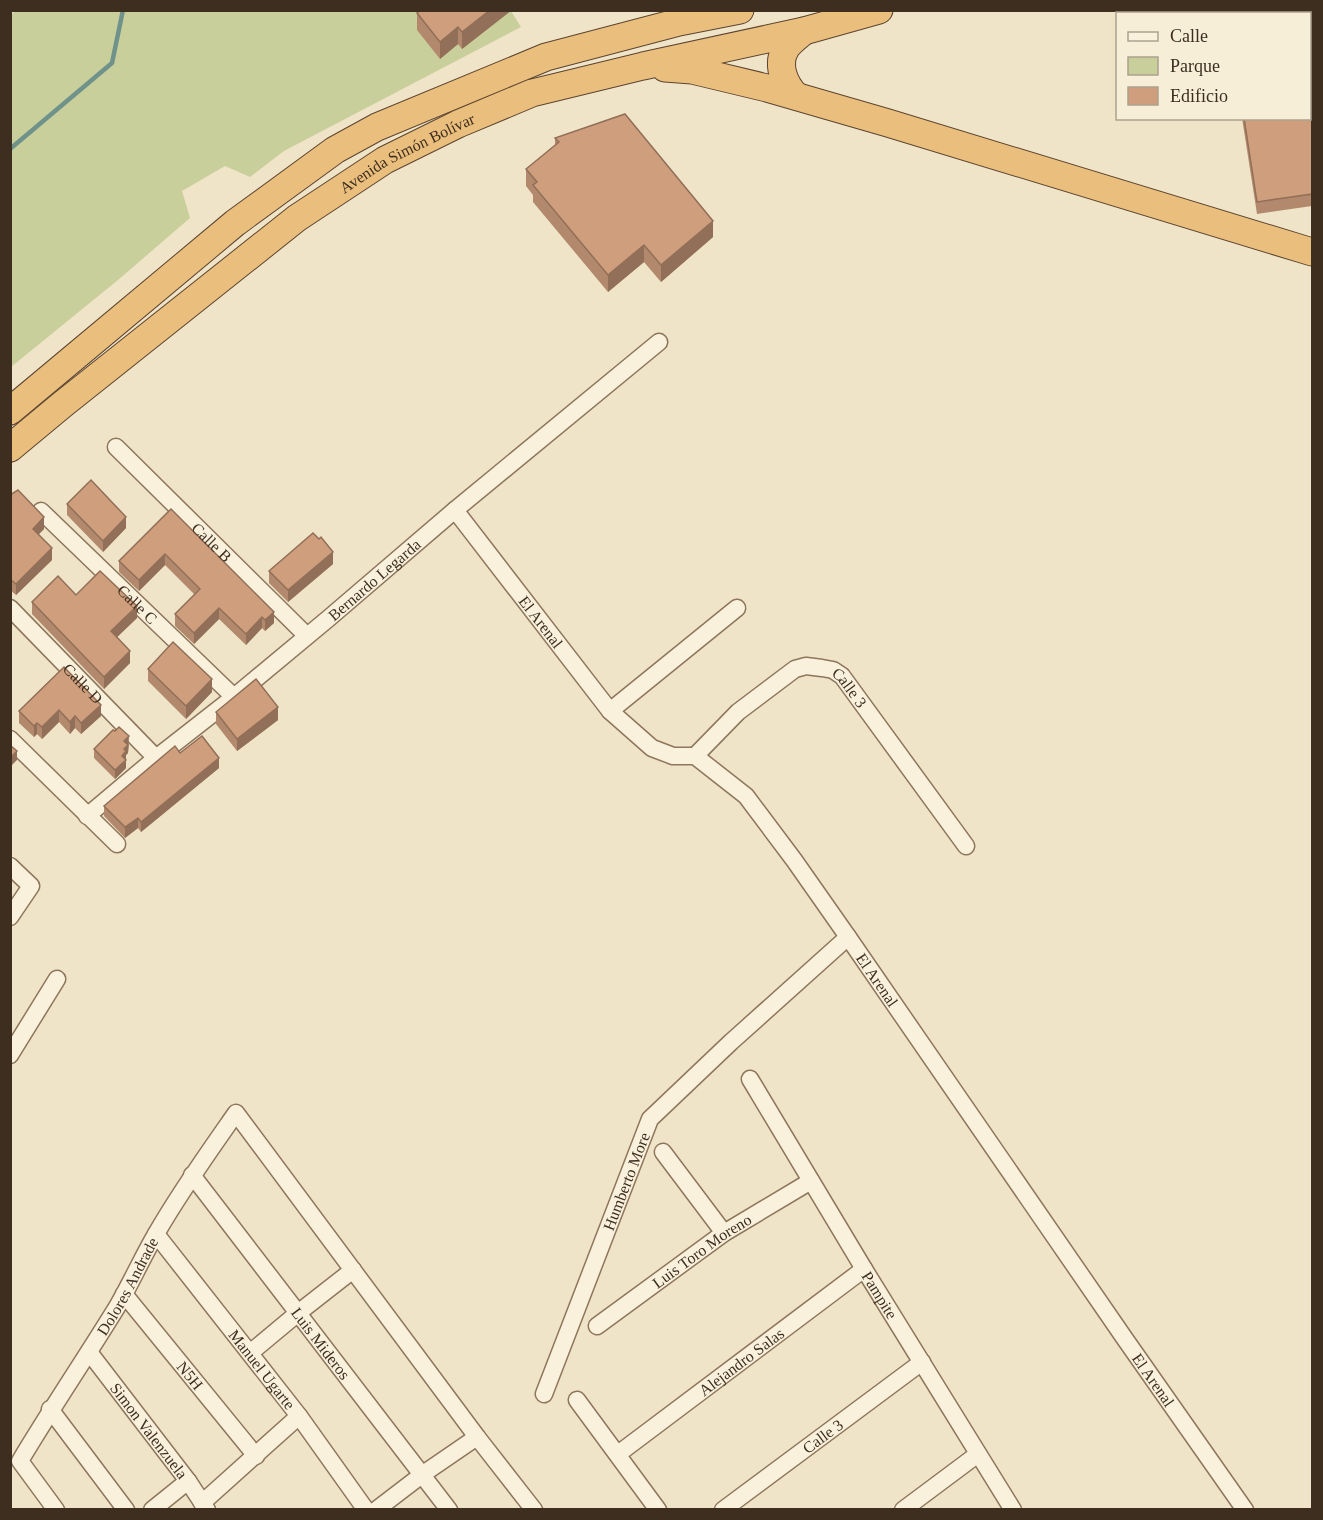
<svg xmlns="http://www.w3.org/2000/svg" width="1323" height="1520" font-family="'Times New Roman',serif">
<rect width="100%" height="100%" fill="#f0e4c8"/>
<path fill="#c9cf9b" d="M15,11H511L521,27L284,151L250,177L225,166L182,191L190,218L118,280L11,367L10,16Z"/>
<g fill="none" stroke-linecap="round" stroke-linejoin="round">
<path stroke="#6f938a" stroke-width="4.5" d="M10,149L112,63L123,10"/>
<g stroke="#8d765c" stroke-width="19">
<g id="minor">
<path id="s1" d="M116,447L307,636"/>
<path id="s2" d="M455,510L610,711L652,748L673,756H695L746,796L794,860L848,937L1125,1339L1245,1510"/>
<path id="s3" d="M41,511L234,697"/>
<path id="s4" d="M10,608L156,758"/>
<path d="M610,711L737,608"/>
<path d="M10,739L117,844"/>
<path id="s5" d="M695,756L738,712L795,669L806,666L822,668L833,670L842,676L966,846"/>
<path id="s6" d="M87,816L156,758L234,697L329,618L455,510L659,342"/>
<path d="M10,866L31,886L10,917"/>
<path d="M10,1055L57,979"/>
<path id="s7" d="M750,1079L864,1269L1013,1510"/>
<path d="M663,1152L724,1233"/>
<path id="s8" d="M192,1175L449,1510"/>
<path id="s9" d="M156,1234L299,1416L366,1510"/>
<path id="s10" d="M124,1294L256,1456"/>
<path id="s11" d="M597,1326L724,1233L811,1181"/>
<path id="s12" d="M89,1352L188,1481L207,1510"/>
<path d="M250,1353L298,1313L353,1270"/>
<path id="s13" d="M544,1394L650,1119L731,1042L848,937"/>
<path d="M577,1400L658,1510"/>
<path d="M50,1409L126,1510"/>
<path id="s14" d="M618,1454L864,1269"/>
<path d="M202,1503L299,1416"/>
<path id="s15" d="M56,1510L20,1461C51,1409 85,1359 117,1307C131,1283 142,1258 156,1234C180,1192 208,1153 236,1113L477,1437L534,1510"/>
<path d="M152,1510L188,1481"/>
<path d="M376,1510L423,1474L477,1437"/>
<path id="s16" d="M723,1510L922,1362"/>
<path d="M903,1510L978,1454"/>
</g>
</g>
<g stroke="#5b4430" stroke-width="29">
<g id="trunk">
<path d="M665,68L692,70L767,88L888,123L1312,252"/>
<path d="M796,96C784,84 776,64 786,48C790,42 798,36 804,31"/>
<path d="M10,411L235,223L335,150L377,127L546,57L679,22L740,10"/>
<path id="s17" d="M10,448L63,404L297,218L385,160L458,124L532,93L643,66L804,31L879,10"/>
</g>
</g>
<use href="#minor" stroke="#faf1dc" stroke-width="16"/>
<use href="#trunk" stroke="#eabe7c" stroke-width="27"/>
</g>
<g fill="#b2896c">
<path d="M420,10H512L462,49L458,44L440,59L417,30V13Z"/>
<path d="M1312,81V206L1257,214L1242,118H1310Z"/>
<path d="M555,138L713,237L661,282L644,262L608,292L533,202V195L526,186V169L555,145Z"/>
<path d="M10,495L44,529L38,535L52,560L16,595L10,590Z"/>
<path d="M67,504L126,528L103,552L67,515Z"/>
<path d="M171,509L274,623L265,631L262,628L246,645L219,619L194,644L175,626V614L195,595L165,565L139,591L119,572V561Z"/>
<path d="M333,564L288,602L269,583V571Z"/>
<path d="M76,595L137,618L117,637L130,663L104,689L32,614V602Z"/>
<path d="M64,667L101,716L81,734L75,728L70,734L59,722L42,739L37,734L34,737L19,723V711Z"/>
<path d="M148,669L212,692L186,719L148,681Z"/>
<path d="M216,712L278,720L237,751L216,724Z"/>
<path d="M129,745L128,753L126,755V768L115,779L94,758V749Z"/>
<path d="M180,753L219,768L141,832L138,828L125,838L104,816V806Z"/>
</g>
<g fill="#916f58">
<path d="M490,10H512L462,49V32Z"/>
<path d="M458,27V44L440,59V42Z"/>
<path d="M713,221V237L661,282V265Z"/>
<path d="M644,245V262L608,292V275Z"/>
<path d="M44,517V529L33,540V529Z"/>
<path d="M126,517V528L103,552V541Z"/>
<path d="M52,548V560L16,595V584Z"/>
<path d="M333,552V564L288,602V590Z"/>
<path d="M165,554V565L139,591V580Z"/>
<path d="M137,606V618L111,643V631Z"/>
<path d="M219,608V619L194,644V633Z"/>
<path d="M274,612V623L265,631V620Z"/>
<path d="M262,617V628L246,645V634Z"/>
<path d="M130,651V663L104,689V677Z"/>
<path d="M212,679V692L186,719V706Z"/>
<path d="M101,705V716L81,734V723Z"/>
<path d="M278,707V720L237,751V739Z"/>
<path d="M59,710V722L42,739V727Z"/>
<path d="M75,716V728L70,734V722Z"/>
<path d="M37,723V734L34,737V726Z"/>
<path d="M129,736L128,753L126,755V768L115,779V770L122,756L124,741Z"/>
<path d="M17,751V760L10,767V758Z"/>
<path d="M219,758V768L141,832V822Z"/>
<path d="M138,818V828L125,838V827Z"/>
</g>
<g fill="#cf9f7d" stroke="#916f58" stroke-width="1.5">
<path d="M420,10H490L462,32L458,27L440,42L417,13Z"/>
<path d="M1310,67L1312,81V194L1257,202L1244,118H1310Z"/>
<path d="M625,114L713,221L661,265L644,245L608,275L533,185L537,182L526,169L559,142L555,138Z"/>
<path d="M91,480L126,517L103,541L67,504Z"/>
<path d="M18,490L44,517L33,529L52,548L16,584L10,579V495Z"/>
<path d="M171,509L274,612L265,620L262,617L246,634L219,608L194,633L175,614L200,589L165,554L139,580L119,561Z"/>
<path d="M313,533L319,539L321,537L333,552L288,590L269,571Z"/>
<path d="M100,571L137,606L111,631L130,651L104,677L32,602L58,576L76,595Z"/>
<path d="M173,642L212,679L186,706L148,669Z"/>
<path d="M64,667L101,705L81,723L75,716L70,722L59,710L42,727L37,723L34,726L19,711Z"/>
<path d="M256,679L278,707L237,739L216,712Z"/>
<path d="M119,727L129,736L124,741L128,745L124,749L126,751L122,756L126,760L115,770L94,749L113,730L115,731Z"/>
<path d="M202,736L219,758L141,822L138,818L125,827L104,806L175,746L180,753Z"/>
<path d="M10,745L17,751L10,758Z"/>
</g>
<g text-anchor="middle" dominant-baseline="central" stroke-width="4.5" stroke-linejoin="round" paint-order="stroke">
<g font-size="16" fill="#3d2e20" stroke="#f7eed8">
<text stroke="none"><textPath href="#s17" startOffset="496">Avenida Simón Bolívar</textPath></text>
<text stroke="none"><textPath href="#s1" startOffset="135">Calle B</textPath></text>
<text stroke="none"><textPath href="#s6" startOffset="372">Bernardo Legarda</textPath></text>
<text stroke="none"><textPath href="#s3" startOffset="134">Calle C</textPath></text>
<text stroke="none"><textPath href="#s2" startOffset="141">El Arenal</textPath></text>
<text stroke="none"><textPath href="#s4" startOffset="105">Calle D</textPath></text>
<text stroke="none"><textPath href="#s5" startOffset="196">Calle 3</textPath></text>
<text stroke="none"><textPath href="#s2" startOffset="645">El Arenal</textPath></text>
<text stroke="none"><textPath href="#s13" startOffset="228">Humberto More</textPath></text>
<text stroke="none"><textPath href="#s11" startOffset="129">Luis Toro Moreno</textPath></text>
<text stroke="none"><textPath href="#s15" startOffset="266">Dolores Andrade</textPath></text>
<text stroke="none"><textPath href="#s7" startOffset="252">Pampite</textPath></text>
<text stroke="none"><textPath href="#s8" startOffset="212">Luis Mideros</textPath></text>
<text stroke="none"><textPath href="#s14" startOffset="154">Alejandro Salas</textPath></text>
<text stroke="none"><textPath href="#s9" startOffset="172">Manuel Ugarte</textPath></text>
<text stroke="none"><textPath href="#s10" startOffset="105">N5H</textPath></text>
<text stroke="none"><textPath href="#s2" startOffset="1131">El Arenal</textPath></text>
<text stroke="none"><textPath href="#s12" startOffset="99">Simon Valenzuela</textPath></text>
<text stroke="none"><textPath href="#s16" startOffset="124">Calle 3</textPath></text>
</g>
</g>
<rect width="1323" height="1520" fill="none" stroke="#3d2e20" stroke-width="24"/>
<rect x="1116" y="12" width="195" height="108" fill="#f7eed8" stroke="#ada18e" stroke-width="1.5"/>
<rect x="1128" y="32" width="30" height="9" fill="#faf1dc" stroke="#ada18e" stroke-width="1.5"/>
<text x="1170" y="42" font-size="18" fill="#3d2e20">Calle</text>
<rect x="1128" y="57" width="30" height="18" fill="#c9cf9b" stroke="#ada18e" stroke-width="1.5"/>
<text x="1170" y="72" font-size="18" fill="#3d2e20">Parque</text>
<rect x="1128" y="87" width="30" height="18" fill="#cf9f7d" stroke="#ada18e" stroke-width="1.5"/>
<text x="1170" y="102" font-size="18" fill="#3d2e20">Edificio</text>
</svg>
